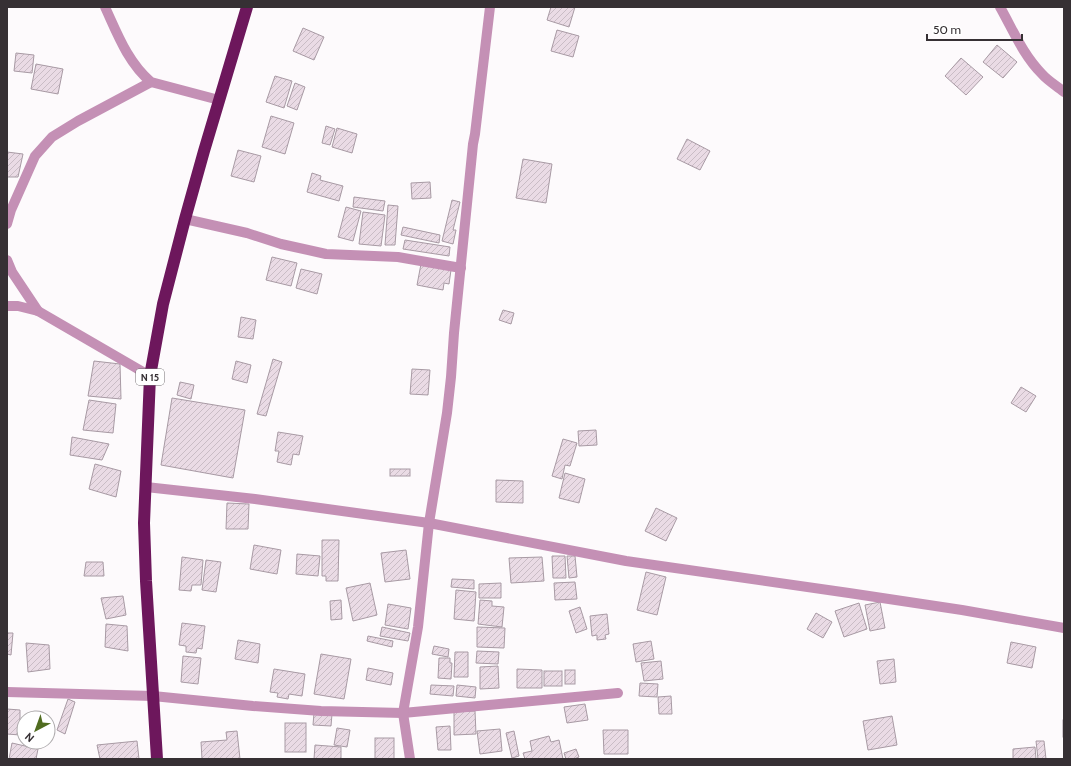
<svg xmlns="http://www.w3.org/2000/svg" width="1071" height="766" font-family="Cabin,sans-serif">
<defs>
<pattern id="building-hatch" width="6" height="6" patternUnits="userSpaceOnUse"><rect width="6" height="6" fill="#eadbe5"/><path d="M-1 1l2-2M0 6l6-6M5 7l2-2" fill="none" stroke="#c9bcc5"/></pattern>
</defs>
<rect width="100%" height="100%" fill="#fdfafc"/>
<g fill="url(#building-hatch)" stroke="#a89aa4">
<path d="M551,7H575L569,27L547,20Z"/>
<path d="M303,28L324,37L314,60L293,51Z"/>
<path d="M557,30L579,36L573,57L551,51Z"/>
<path d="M997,45L1017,62L1003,78L983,62Z"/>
<path d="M16,53L34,55L32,73L14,71Z"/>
<path d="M961,58L983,77L966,95L945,76Z"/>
<path d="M36,64L63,69L58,94L31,89Z"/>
<path d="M275,76L292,81L284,108L266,102Z"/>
<path d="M295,83L305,87L297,110L287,106Z"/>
<path d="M271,116L294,123L285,154L262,147Z"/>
<path d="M326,126L335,129L330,145L322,143Z"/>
<path d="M337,128L357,134L352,153L332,147Z"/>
<path d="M687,139L710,151L700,170L677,159Z"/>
<path d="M238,150L261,156L254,182L231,176Z"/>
<path d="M7,152L23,154L18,177H7Z"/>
<path d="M523,159L552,164L546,203L516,198Z"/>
<path d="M312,173L321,176L320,180L343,186L339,201L307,192Z"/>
<path d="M430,182L431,198L412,199L411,183Z"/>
<path d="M354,197L385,201L383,211L353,207Z"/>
<path d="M452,200L460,202L453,230H456L453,244L442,241Z"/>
<path d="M388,205L398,206L395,245H385Z"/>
<path d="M346,207L361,211L353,241L338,237Z"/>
<path d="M363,212L385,215L381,246L359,244Z"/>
<path d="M403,227L440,235L439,243L401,235Z"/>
<path d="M405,240L450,247L449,256L403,249Z"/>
<path d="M272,257L297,263L291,286L266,280Z"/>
<path d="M421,264L451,270L449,284L444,283L443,290L417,285Z"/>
<path d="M301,269L322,274L317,294L296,288Z"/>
<path d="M503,310L514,313L511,324L499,320Z"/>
<path d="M241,317L256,320L253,339L238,337Z"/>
<path d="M273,359L282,362L266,416L257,414Z"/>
<path d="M94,361L120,364L121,399L88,396Z"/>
<path d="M236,361L251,365L247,383L232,379Z"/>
<path d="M412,369L430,370L428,395L410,394Z"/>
<path d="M180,382L194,385L191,399L177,395Z"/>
<path d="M1021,387L1036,396L1026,412L1011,403Z"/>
<path d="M172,398L245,410L233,478L161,465Z"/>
<path d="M89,400L116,404L113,433L83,430Z"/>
<path d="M596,430L597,445L579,446L578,431Z"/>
<path d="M278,432L303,436L299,455L293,454L291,465L277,462L279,451H275Z"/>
<path d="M72,437L109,444L102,460L70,455Z"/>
<path d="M563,439L577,443L570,466L565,465L562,479L552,476Z"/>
<path d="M95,464L121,471L116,497L89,489Z"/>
<rect x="390" y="469" width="20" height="7"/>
<path d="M565,473L585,479L579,503L559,498Z"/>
<path d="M496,480L523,481V503L496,502Z"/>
<path d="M227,503L249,504L248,529H226Z"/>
<path d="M656,508L677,518L666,541L645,531Z"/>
<path d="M322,540H339L338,581H326V576H322Z"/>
<path d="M254,545L281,550L277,574L250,569Z"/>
<path d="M406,550L410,579L385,582L381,553Z"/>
<path d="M297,554L320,556L318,576L296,574Z"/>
<path d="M552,556H565L566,578H553Z"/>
<path d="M567,556H575L577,577L569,578Z"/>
<path d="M182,557L203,560L201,585H192L191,591L179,590Z"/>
<path d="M542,557L544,581L511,583L509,558Z"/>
<path d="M206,560L221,562L216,592L202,590Z"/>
<path d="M86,562H103L104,576H84Z"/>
<path d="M646,572L666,577L657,615L637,610Z"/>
<path d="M452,579L474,580V589L451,587Z"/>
<path d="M575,582L577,599L555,600L554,583Z"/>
<path d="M370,583L377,615L353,621L346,588Z"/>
<path d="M501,583V598H479V584Z"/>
<path d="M456,590L476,592L474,621L454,619Z"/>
<path d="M123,596L126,615L106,619L101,598Z"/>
<path d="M341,600L342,619L331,620L330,601Z"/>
<path d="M480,600L492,601V606L504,607L502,627L478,624Z"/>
<path d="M880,602L885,628L870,631L865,605Z"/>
<path d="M859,603L867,629L844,637L835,611Z"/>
<path d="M388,604L411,608L408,629L385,625Z"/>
<path d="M580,607L587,629L576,633L569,611Z"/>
<path d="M816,613L832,622L823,638L807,629Z"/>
<path d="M607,614L609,634L605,635L606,639L597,640V635L592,636L590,616Z"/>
<path d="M182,623L205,626L202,649L197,648L196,653L186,652V646L179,645Z"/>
<path d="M106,624L127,626L128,651L105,647Z"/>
<path d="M382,627L410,633L408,641L380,636Z"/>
<path d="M477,627L505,628L504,648L477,647Z"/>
<path d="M7,633H13L11,655L7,654Z"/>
<path d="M368,636L393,641L392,647L367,641Z"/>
<path d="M238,640L260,644L258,663L235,659Z"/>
<path d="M651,641L654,659L636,662L633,644Z"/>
<path d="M1011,642L1036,647L1032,668L1007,663Z"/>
<path d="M26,643L49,645L50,669L28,672Z"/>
<path d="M434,646L449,649L448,657L432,654Z"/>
<path d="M477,651L499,652L498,664L476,663Z"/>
<path d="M455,652H468V677H454Z"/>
<path d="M321,654L351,659L344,699L314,694Z"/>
<path d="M183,656L201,658L198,684L181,682Z"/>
<path d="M439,658H450V663H452L451,679L438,678Z"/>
<path d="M894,659L896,682L880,684L877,661Z"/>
<path d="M661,661L663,679L644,681L641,663Z"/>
<path d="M498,666L499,688L480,689V667Z"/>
<path d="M368,668L393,673L391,685L366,680Z"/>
<path d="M274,669L305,674L302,696L289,694L288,699L277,697L278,693L270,692Z"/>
<path d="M517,669L542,670V688H517Z"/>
<rect x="565" y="670" width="10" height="14"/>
<rect x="544" y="671" width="18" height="15"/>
<path d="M640,683L658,684L657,697L639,696Z"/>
<path d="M431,685L454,686L453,696L430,694Z"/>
<path d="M457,685L476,687L475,698L456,696Z"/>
<path d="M671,696L672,714H659L658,697Z"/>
<path d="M68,699L75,702L65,734L57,730Z"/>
<path d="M585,704L588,720L567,723L564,707Z"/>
<path d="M7,709L20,710V735L7,734Z"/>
<path d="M475,711L476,734L454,735V712Z"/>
<path d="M314,713L332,714L331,726L313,725Z"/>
<path d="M892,716L897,745L868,750L863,721Z"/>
<rect x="1063" y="720" width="1" height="17"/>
<rect x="285" y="723" width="21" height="29"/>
<path d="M450,726L451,750H438L436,727Z"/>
<path d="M337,728L350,730L347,747L334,745Z"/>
<path d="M500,729L502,751L480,754L477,731Z"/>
<path d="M603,730H628V754H604Z"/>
<path d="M237,731L240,759H202L201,742L227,740L226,732Z"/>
<path d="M514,731L519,756L512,758L506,733Z"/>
<path d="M549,736L551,742L559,740L563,759H525L523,753L532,751L530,741Z"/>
<rect x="375" y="738" width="19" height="21"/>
<path d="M137,741L139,759H100L97,745Z"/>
<path d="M1036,741H1044L1046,759H1038Z"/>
<path d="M12,743L38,749L36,759H9Z"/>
<path d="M315,745L341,747V759H314Z"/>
<path d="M1035,747L1036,759H1013V749Z"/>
<path d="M576,749L579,757L574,759H566L564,753Z"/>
</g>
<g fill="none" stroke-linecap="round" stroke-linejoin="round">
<g stroke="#c490b5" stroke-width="10">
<path d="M105,7C117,33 128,63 151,82L219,100"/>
<path d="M1000,7C1013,30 1023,55 1042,74C1048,81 1057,86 1064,92"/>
<path d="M185,219L247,233L281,244L326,254L398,257L461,268"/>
<path d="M7,224L11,210L35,156L52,137L78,121L151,82"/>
<path d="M7,260L12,272L38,311"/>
<path d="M7,306H18L38,311L150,376"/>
<path d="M146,487L255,499L429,523L626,561L849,593L962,610L1064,628"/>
<path d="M7,692L153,696L253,706L321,711L403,713L618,693"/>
<path d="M410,759L403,713L418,627L429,523L447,413L451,377L454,333L473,144L475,134L490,7"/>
</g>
<path stroke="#6d175c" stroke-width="12" d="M157,759L146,581L144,523L150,376L163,304L185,219L204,151L247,7"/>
</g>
<g text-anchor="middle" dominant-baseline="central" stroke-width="3" stroke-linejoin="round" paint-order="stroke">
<rect fill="#fff" stroke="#726e71" stroke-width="1" x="136" y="369" width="28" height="16" rx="3"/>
<g font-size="10" font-weight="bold" fill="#363034">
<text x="150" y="377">N 15</text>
</g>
</g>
<rect width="1071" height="766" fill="none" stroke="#363034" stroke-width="16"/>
<g transform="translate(36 730) rotate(221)"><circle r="19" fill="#ffffff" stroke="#afacae"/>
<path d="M0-3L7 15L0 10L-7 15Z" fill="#506c20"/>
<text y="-6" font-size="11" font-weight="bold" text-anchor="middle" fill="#363034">N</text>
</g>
<path d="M927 34v6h95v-6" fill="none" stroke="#363034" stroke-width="2"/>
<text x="933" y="34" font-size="12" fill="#363034" stroke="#ffffff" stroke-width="3" paint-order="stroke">50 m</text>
</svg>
